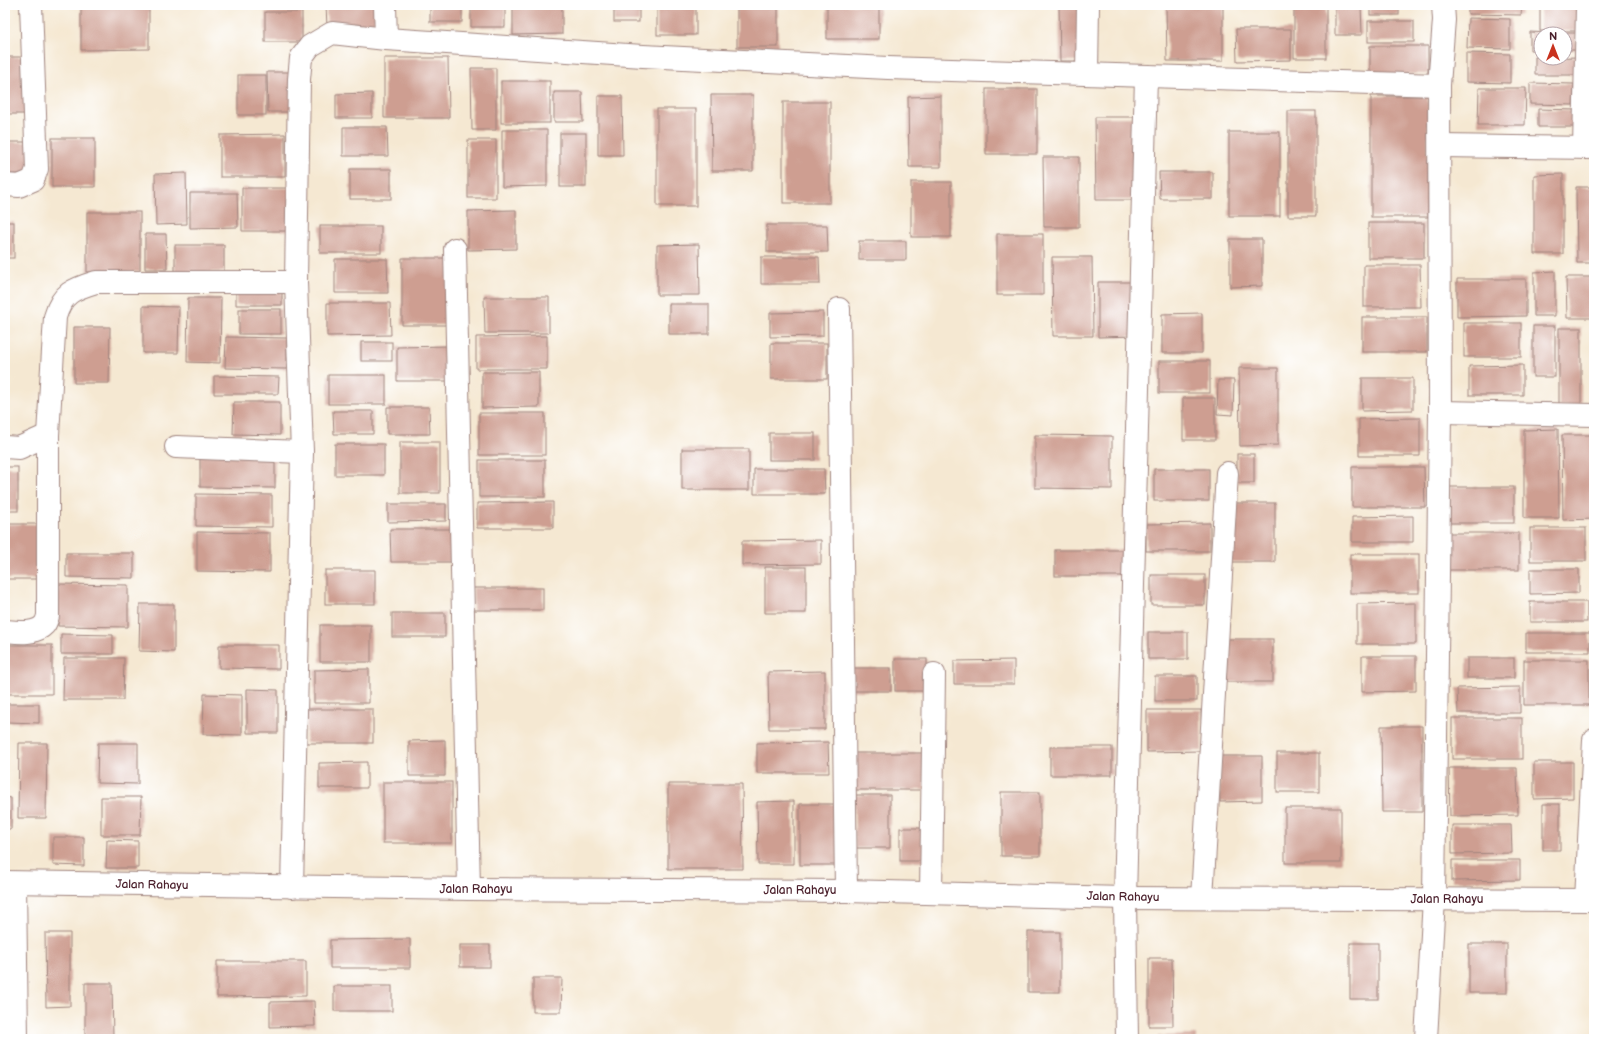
<svg xmlns="http://www.w3.org/2000/svg" width="1599" height="1044" font-family="'Balsamiq Sans',sans-serif">
<rect width="100%" height="100%" fill="#fff"/>
<filter id="ink" filterUnits="userSpaceOnUse"><feTurbulence type="fractalNoise" baseFrequency=".025" numOctaves="2"/><feDisplacementMap in="SourceGraphic" scale="8" xChannelSelector="R" yChannelSelector="G"/><feConvolveMatrix kernelMatrix="1 2 1 2 8 2 1 2 1" color-interpolation-filters="sRGB"/></filter>
<filter id="wash" filterUnits="userSpaceOnUse"><feTurbulence type="fractalNoise" baseFrequency=".012" numOctaves="4" result="noise"/><feDisplacementMap in="SourceGraphic" scale="16" xChannelSelector="R" yChannelSelector="G"/><feGaussianBlur stdDeviation="0.9" result="paint"/><feColorMatrix in="noise" values="0 0 0 0 0 0 0 0 0 0 0 0 0 0 0 0 0 1.4 0 .05"/><feComposite in="paint" operator="in"/></filter>
<g filter="url(#wash)">
<rect width="100%" height="100%" fill="#f5e8d2"/>
<g id="blocks">
<g fill="#ce9e91">
<path d="M81,5H149V49L81,50Z"/>
<path d="M326,5H375V27H327Z"/>
<rect x="430" y="5" width="32" height="17"/>
<rect x="471" y="5" width="34" height="22"/>
<path d="M513,5H562V34L513,35Z"/>
<rect x="614" y="5" width="25" height="17"/>
<rect x="657" y="5" width="39" height="30"/>
<rect x="737" y="5" width="41" height="42"/>
<rect x="827" y="5" width="52" height="34"/>
<path d="M1059,5H1082V61H1060Z"/>
<path d="M1166,5H1223V61H1167Z"/>
<rect x="1294" y="5" width="32" height="53"/>
<path d="M1335,5H1361L1362,35H1335Z"/>
<rect x="1370" y="5" width="29" height="10"/>
<path d="M1468,5H1522L1521,15L1468,14Z"/>
<rect x="1540" y="7" width="43" height="24"/>
<rect x="265" y="12" width="37" height="30"/>
<path d="M1468,18L1510,19V49L1467,48Z"/>
<rect x="1368" y="21" width="46" height="21"/>
<path d="M1236,29H1291V60L1237,61Z"/>
<path d="M1530,32L1549,33V34H1541V50H1530Z"/>
<rect x="1565" y="33" width="11" height="17"/>
<rect x="1370" y="46" width="58" height="28"/>
<path d="M1466,53L1510,54V83L1466,82Z"/>
<path d="M5,57H29L28,114H5Z"/>
<path d="M1535,57H1541V58L1577,57V75H1535Z"/>
<path d="M384,58H448L449,118H384Z"/>
<path d="M471,68H496V130H472Z"/>
<path d="M267,72H295V112H268Z"/>
<rect x="238" y="75" width="28" height="40"/>
<rect x="501" y="81" width="49" height="42"/>
<path d="M1530,83L1574,84L1573,105L1530,104Z"/>
<path d="M1479,88H1526L1525,125H1478Z"/>
<rect x="986" y="89" width="51" height="65"/>
<path d="M554,92H582L583,122H554Z"/>
<path d="M372,93V118H336V94Z"/>
<path d="M711,95H753V171H712Z"/>
<path d="M598,96H622L623,155H598Z"/>
<path d="M941,96V167H909L908,97Z"/>
<rect x="1371" y="96" width="57" height="121"/>
<rect x="783" y="102" width="47" height="101"/>
<rect x="657" y="109" width="39" height="97"/>
<path d="M1538,109L1576,110V127H1538Z"/>
<rect x="1288" y="111" width="28" height="105"/>
<path d="M1095,117H1137L1138,200H1096Z"/>
<path d="M343,127H387L388,156H343Z"/>
<path d="M502,130H547V186L502,187Z"/>
<rect x="1229" y="132" width="51" height="84"/>
<rect x="560" y="133" width="26" height="54"/>
<path d="M285,134V177H220V135Z"/>
<rect x="52" y="138" width="43" height="49"/>
<rect x="468" y="140" width="28" height="58"/>
<path d="M5,142H31L30,174H5Z"/>
<path d="M1043,157H1079V227H1044Z"/>
<rect x="350" y="169" width="41" height="30"/>
<path d="M1159,172H1213V199H1160Z"/>
<path d="M186,173L187,224L156,225L155,174Z"/>
<path d="M1563,174V254H1534V175Z"/>
<rect x="911" y="182" width="40" height="55"/>
<path d="M1576,187H1594V263H1577Z"/>
<path d="M242,188H292L293,231H242Z"/>
<path d="M190,193H237L238,227L190,228Z"/>
<path d="M516,210V249L468,250V211Z"/>
<rect x="87" y="212" width="53" height="60"/>
<rect x="5" y="222" width="9" height="36"/>
<rect x="1368" y="223" width="56" height="35"/>
<path d="M767,225H827L828,252H767Z"/>
<rect x="320" y="226" width="61" height="27"/>
<path d="M145,234H166L167,269H145Z"/>
<rect x="997" y="234" width="46" height="61"/>
<path d="M1230,239H1262V286L1230,287Z"/>
<rect x="859" y="241" width="47" height="19"/>
<path d="M699,244L700,295H657V245Z"/>
<rect x="175" y="245" width="49" height="27"/>
<path d="M761,257H819L820,284H761Z"/>
<path d="M1052,257H1092L1093,336H1053Z"/>
<path d="M402,258H453L454,325H402Z"/>
<path d="M335,259H387L388,293H335Z"/>
<path d="M1364,265H1420L1421,307H1364Z"/>
<path d="M1555,271V316H1534V272Z"/>
<path d="M1566,277H1594V318H1567Z"/>
<path d="M1457,279H1526V316L1457,317Z"/>
<path d="M1098,282H1136V336L1098,337Z"/>
<path d="M236,289L282,290V305H236Z"/>
<path d="M484,297H549V333H485Z"/>
<path d="M188,298H221L220,363L187,362Z"/>
<path d="M327,303H390L391,335L327,336Z"/>
<rect x="669" y="304" width="40" height="30"/>
<path d="M143,306L179,307L178,353H143Z"/>
<rect x="239" y="309" width="42" height="25"/>
<path d="M823,312V336L770,337V313Z"/>
<path d="M1202,313V353H1162V314Z"/>
<rect x="1362" y="317" width="65" height="35"/>
<rect x="1464" y="323" width="57" height="34"/>
<rect x="1533" y="326" width="22" height="51"/>
<path d="M74,327H110L109,383H74Z"/>
<rect x="1559" y="328" width="22" height="78"/>
<path d="M547,336V369H476V337Z"/>
<path d="M226,337L287,338V369L225,368Z"/>
<rect x="361" y="342" width="31" height="19"/>
<rect x="771" y="343" width="56" height="36"/>
<path d="M450,346L451,381H397V347Z"/>
<rect x="1159" y="361" width="51" height="32"/>
<path d="M1523,365V395H1469V366Z"/>
<path d="M1239,368H1278V445L1240,446Z"/>
<path d="M482,372H539V407L482,408Z"/>
<rect x="328" y="375" width="58" height="29"/>
<path d="M214,376L279,377L278,394H214Z"/>
<path d="M1362,378H1413V410L1362,411Z"/>
<path d="M1218,380H1234L1233,415L1217,414Z"/>
<rect x="1183" y="398" width="32" height="42"/>
<path d="M234,402H280V435L233,434Z"/>
<path d="M387,407H429L430,434H387Z"/>
<path d="M333,411H373V434H334Z"/>
<rect x="479" y="413" width="66" height="42"/>
<path d="M1420,418V456H1359V419Z"/>
<path d="M1558,429L1559,518H1524V430Z"/>
<rect x="769" y="433" width="46" height="27"/>
<path d="M1035,435L1112,436V489L1035,488Z"/>
<path d="M1562,435H1594V519L1563,520Z"/>
<rect x="400" y="442" width="40" height="51"/>
<rect x="335" y="444" width="49" height="31"/>
<rect x="682" y="449" width="67" height="41"/>
<path d="M200,452H275V488L200,487Z"/>
<rect x="1237" y="454" width="17" height="29"/>
<rect x="479" y="460" width="66" height="37"/>
<rect x="5" y="467" width="13" height="44"/>
<path d="M1352,467H1424L1425,507H1352Z"/>
<path d="M754,469H824L825,494H754Z"/>
<rect x="1154" y="469" width="55" height="32"/>
<rect x="1450" y="487" width="64" height="36"/>
<path d="M196,494L272,495V527L196,526Z"/>
<path d="M553,502V528H477V503Z"/>
<rect x="1231" y="503" width="44" height="59"/>
<path d="M388,504H446V521L388,522Z"/>
<path d="M1413,516V542H1352V517Z"/>
<path d="M1210,523V551H1146V524Z"/>
<rect x="5" y="524" width="34" height="55"/>
<rect x="1530" y="528" width="56" height="33"/>
<path d="M390,529H452V562H391Z"/>
<path d="M197,532L270,533V572L197,571Z"/>
<rect x="1448" y="533" width="71" height="37"/>
<path d="M821,540V564L742,565V541Z"/>
<rect x="1055" y="550" width="70" height="26"/>
<path d="M66,553H134V578L66,577Z"/>
<rect x="1350" y="554" width="69" height="39"/>
<rect x="765" y="567" width="41" height="46"/>
<path d="M1530,569H1579V593L1530,594Z"/>
<rect x="325" y="570" width="50" height="34"/>
<rect x="1151" y="575" width="54" height="30"/>
<path d="M58,584L128,585V627L58,626Z"/>
<rect x="473" y="588" width="70" height="22"/>
<rect x="1530" y="602" width="57" height="20"/>
<path d="M1416,603V644H1357V604Z"/>
<path d="M140,604H174V652L139,651Z"/>
<rect x="392" y="613" width="53" height="24"/>
<rect x="320" y="625" width="51" height="37"/>
<rect x="1148" y="632" width="40" height="27"/>
<rect x="1526" y="633" width="64" height="19"/>
<path d="M61,634L113,635V654H61Z"/>
<rect x="1224" y="639" width="49" height="43"/>
<rect x="5" y="645" width="47" height="49"/>
<path d="M219,645H279V669L219,668Z"/>
<path d="M1362,656H1416V691L1362,692Z"/>
<path d="M64,658H124L123,700H63Z"/>
<rect x="1467" y="658" width="47" height="20"/>
<rect x="895" y="659" width="32" height="32"/>
<path d="M1014,660V684H954V661Z"/>
<rect x="1524" y="660" width="65" height="45"/>
<rect x="850" y="668" width="41" height="23"/>
<path d="M369,669V703H314V670Z"/>
<path d="M825,671V729H769L768,672Z"/>
<rect x="1155" y="676" width="42" height="25"/>
<path d="M1520,687V713H1458L1457,688Z"/>
<path d="M247,689L278,690V733H247Z"/>
<path d="M204,694L242,695V735L203,734Z"/>
<path d="M6,704H39V723L6,722Z"/>
<rect x="306" y="709" width="67" height="34"/>
<path d="M1147,710H1201L1202,751L1147,752Z"/>
<rect x="1452" y="718" width="70" height="41"/>
<path d="M1381,726H1422V812H1382Z"/>
<path d="M445,740V776H409V741Z"/>
<path d="M828,742L829,773H757V743Z"/>
<path d="M19,743H47L46,818H18Z"/>
<path d="M98,743H138V784L97,783Z"/>
<rect x="1050" y="747" width="62" height="28"/>
<path d="M852,753H924L925,790H852Z"/>
<rect x="1277" y="753" width="42" height="39"/>
<path d="M1219,756H1262V801L1220,802Z"/>
<path d="M367,762V788H319V763Z"/>
<path d="M1534,762H1573V798L1534,799Z"/>
<path d="M1449,768H1517L1518,815L1450,816Z"/>
<rect x="383" y="782" width="69" height="61"/>
<path d="M668,784H742L743,869H668Z"/>
<rect x="1001" y="792" width="39" height="64"/>
<path d="M854,795H890V848H855Z"/>
<path d="M5,797L11,798V829H5Z"/>
<path d="M101,797H141L140,835H101Z"/>
<path d="M794,801V864H758L757,802Z"/>
<rect x="800" y="804" width="41" height="61"/>
<rect x="1543" y="804" width="17" height="46"/>
<rect x="1285" y="808" width="56" height="55"/>
<path d="M1452,825H1511L1512,853L1452,854Z"/>
<rect x="900" y="828" width="25" height="33"/>
<path d="M53,837H84V866L53,865Z"/>
<path d="M107,840L138,841V868H106Z"/>
<path d="M1452,860H1520V880L1452,881Z"/>
<rect x="1028" y="932" width="32" height="60"/>
<path d="M45,933H70V1006L46,1007Z"/>
<path d="M410,939V968H330V940Z"/>
<rect x="1350" y="943" width="28" height="56"/>
<rect x="1469" y="944" width="38" height="49"/>
<rect x="460" y="945" width="30" height="22"/>
<path d="M1149,958H1172L1173,1026H1149Z"/>
<path d="M217,961H306V996L217,997Z"/>
<path d="M533,978H562L561,1012H533Z"/>
<path d="M85,983H112L113,1039H85Z"/>
<rect x="334" y="986" width="58" height="25"/>
<path d="M314,1001L315,1026L270,1027V1002Z"/>
<path d="M1196,1035V1039H1158V1036Z"/>
</g>
</g>
</g>
<g filter="url(#ink)">
<use href="#blocks" fill-opacity="0" stroke="#a0847e" stroke-width="1"/>
<g fill="none" stroke-linecap="round" stroke-linejoin="round">
<g stroke="#a0847e" stroke-width="24">
<g id="minor">
<path d="M385,5L386,39"/>
<path d="M1087,74L1088,5"/>
<path d="M1440,146L1594,148"/>
<path d="M1584,148L1587,7"/>
<path d="M5,185L19,186L33,180L37,169L31,5"/>
<path d="M455,249L469,889"/>
<path d="M839,309L846,891"/>
<path d="M1440,412L1594,415"/>
<path d="M5,447L19,448L48,435"/>
<path d="M176,447L302,452"/>
<path d="M5,631C16,632 35,635 44,625C46,623 47,619 48,616V435L55,317C62,293 73,289 96,282H296"/>
<path d="M5,882L469,889L846,891L1125,898L1594,900"/>
<path d="M15,883L17,1039"/>
<path d="M292,887L302,452L296,282L299,79L301,58L310,46L332,33L386,39L643,56L888,68L1439,85"/>
<path d="M931,893L934,674"/>
<path d="M1202,898L1227,473"/>
<path d="M1586,900L1594,740"/>
<path d="M1127,1039L1125,898L1146,76"/>
<path d="M1426,1039L1434,899L1440,412L1439,85L1444,20L1443,5"/>
</g>
</g>
<use href="#minor" stroke="#fff" stroke-width="22"/>
</g>
</g>
<g text-anchor="middle" dominant-baseline="central" stroke-width="4" stroke-linejoin="round" paint-order="stroke">
<g font-size="12" fill="#4a1f2b" stroke="#fff">
<text transform="translate(152 885) rotate(1)">Jalan Rahayu</text>
<text x="476" y="889">Jalan Rahayu</text>
<text x="800" y="890">Jalan Rahayu</text>
<text transform="translate(1123 897) rotate(1)">Jalan Rahayu</text>
<text x="1447" y="899">Jalan Rahayu</text>
</g>
</g>
<rect width="1599" height="1044" fill="none" stroke="#fff" stroke-width="20"/>
<g transform="translate(1553 46)"><circle r="19" fill="#ffffff" stroke="#b7a5aa"/>
<path d="M0-3L7 15L0 10L-7 15Z" fill="#c8321e"/>
<text y="-6" font-size="11" font-weight="bold" text-anchor="middle" fill="#4a1f2b">N</text>
</g>
</svg>
